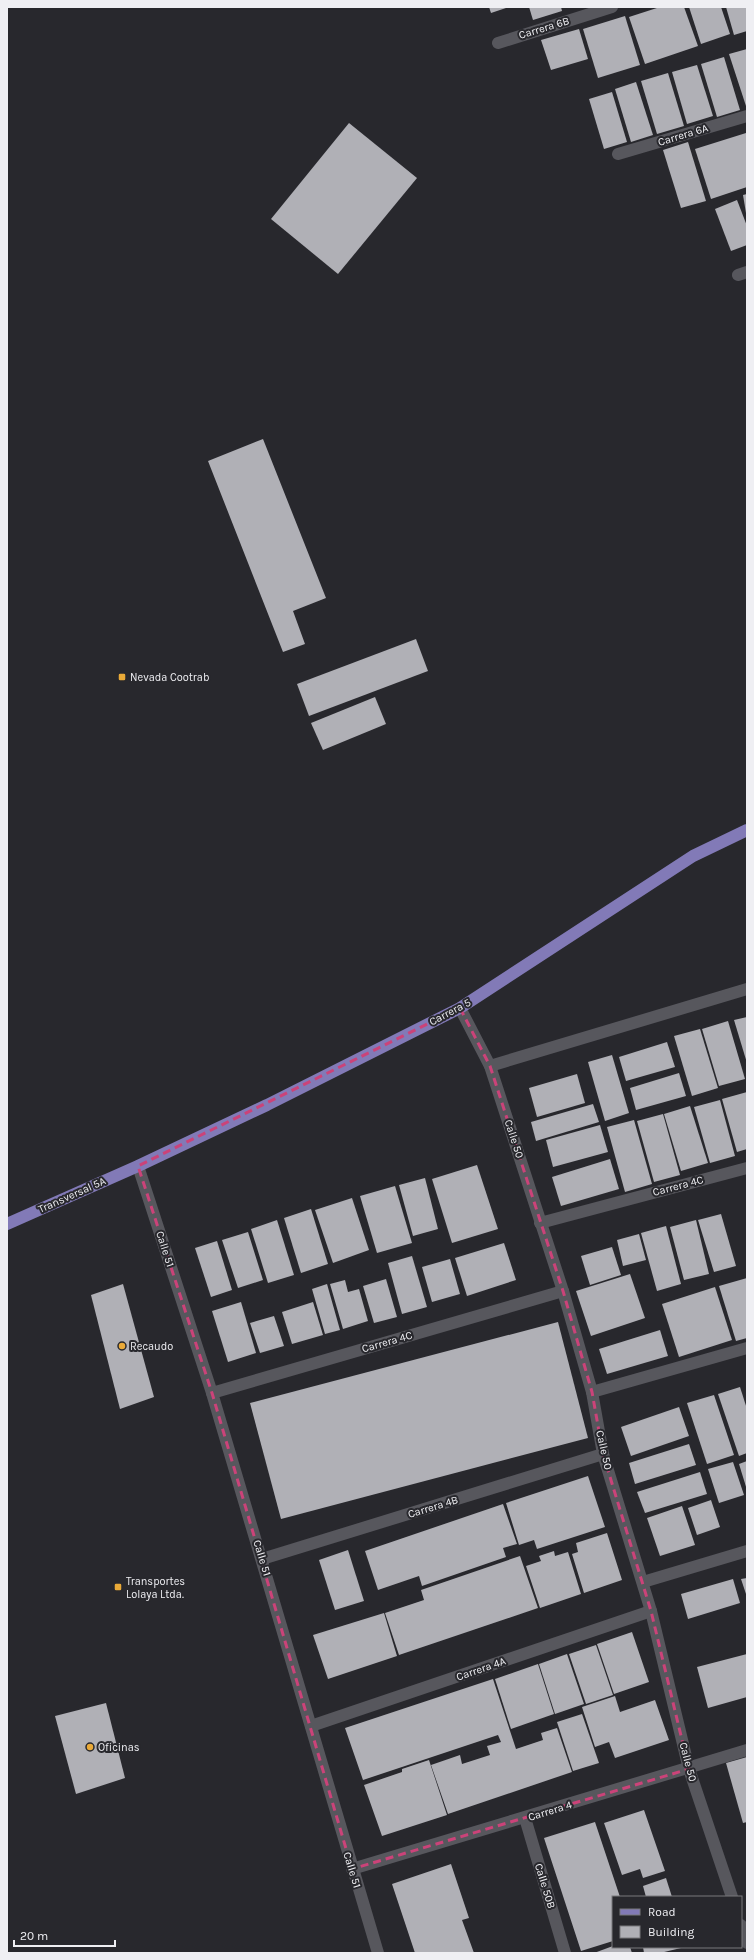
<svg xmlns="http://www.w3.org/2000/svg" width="754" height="1960" font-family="Karla,sans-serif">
<rect width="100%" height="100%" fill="#28282d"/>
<g fill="#b0b0b6">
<path d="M489,7H509L491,13Z"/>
<path d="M529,7H561L562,11L533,20Z"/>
<path d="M660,7H684L698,46L645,64L629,17Z"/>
<path d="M689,7H721L730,34L701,44Z"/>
<path d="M726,7H747V31L734,35Z"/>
<path d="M625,16L640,65L598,78L583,29Z"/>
<path d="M579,29L588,59L551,70L541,40Z"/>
<path d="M747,49V106H746L729,54Z"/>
<path d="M724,57L740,110L717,117L701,64Z"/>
<path d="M697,65L713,116L687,124L672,72Z"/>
<path d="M668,73L684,126L657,134L641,81Z"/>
<path d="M636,82L653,135L631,142L615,89Z"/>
<path d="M612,92L627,142L604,149L589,99Z"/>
<path d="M349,123L417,178L338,274L271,219Z"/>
<path d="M746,133L747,187L711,199L695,149Z"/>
<path d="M688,142L706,201L681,208L663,150Z"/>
<path d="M747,194V213H746L743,195Z"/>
<path d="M737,200L747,226V245L731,251L715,209Z"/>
<path d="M263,439L326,598L293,611L305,644L283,652L208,461Z"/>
<path d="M416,639L428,671L309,716L297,684Z"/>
<path d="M375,697L386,724L323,750L311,723Z"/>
<path d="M747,1017V1063L734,1020Z"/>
<path d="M728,1021L745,1079L719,1086L702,1029Z"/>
<path d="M700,1029L718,1088L692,1096L674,1036Z"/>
<path d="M667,1042L675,1067L626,1081L619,1057Z"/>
<path d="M612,1055L629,1113L605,1121L588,1062Z"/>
<path d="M679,1073L686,1096L636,1110L630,1088Z"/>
<path d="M577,1074L585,1103L537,1117L529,1088Z"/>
<path d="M747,1092V1149L737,1152L722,1099Z"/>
<path d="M720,1100L735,1156L710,1163L694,1107Z"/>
<path d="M593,1104L599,1122L536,1141L531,1122Z"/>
<path d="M690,1106L708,1163L681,1171L664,1114Z"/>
<path d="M663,1114L680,1175L654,1182L637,1121Z"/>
<path d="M634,1120L652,1184L625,1192L607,1127Z"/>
<path d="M600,1125L608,1152L553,1167L546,1140Z"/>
<path d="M610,1159L619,1189L561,1206L552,1177Z"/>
<path d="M477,1165L498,1229L452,1243L432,1179Z"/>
<path d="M425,1178L438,1229L413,1236L399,1185Z"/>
<path d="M395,1186L412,1243L377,1253L360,1196Z"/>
<path d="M352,1198L369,1250L333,1263L315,1210Z"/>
<path d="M311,1209L328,1264L301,1273L284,1218Z"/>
<path d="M721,1214L736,1266L714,1272L698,1220Z"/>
<path d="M277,1220L294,1275L268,1283L251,1229Z"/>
<path d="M696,1220L709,1274L684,1280L670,1227Z"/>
<path d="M666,1226L681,1284L657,1291L641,1233Z"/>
<path d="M248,1232L263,1280L238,1288L222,1240Z"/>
<path d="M639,1234L646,1260L623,1266L617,1240Z"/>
<path d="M217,1241L232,1290L211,1297L195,1248Z"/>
<path d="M504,1243L516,1280L467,1296L455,1258Z"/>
<path d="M612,1247L621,1275L590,1285L581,1256Z"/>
<path d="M412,1256L427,1307L402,1314L388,1263Z"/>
<path d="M450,1259L460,1294L432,1302L422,1267Z"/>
<path d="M630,1274L645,1318L591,1336L576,1291Z"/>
<path d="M747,1278V1338L736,1341L719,1286Z"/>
<path d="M386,1279L397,1317L374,1323L363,1286Z"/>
<path d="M345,1280L348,1292L359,1289L368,1321L343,1329L330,1284Z"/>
<path d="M123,1284L154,1397L120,1409L91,1295Z"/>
<path d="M327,1284L340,1330L325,1334L312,1289Z"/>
<path d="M715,1287L732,1340L679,1357L662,1304Z"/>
<path d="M241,1302L256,1353L228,1362L212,1311Z"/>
<path d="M313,1302L323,1335L292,1344L282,1312Z"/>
<path d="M274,1316L284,1346L260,1353L250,1323Z"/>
<path d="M558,1322L588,1438L281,1519L250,1403Z"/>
<path d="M660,1330L668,1356L607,1374L599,1349Z"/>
<path d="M740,1387L747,1409V1453L739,1456L718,1394Z"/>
<path d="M714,1395L734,1455L707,1464L687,1403Z"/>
<path d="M679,1407L689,1436L631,1456L621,1427Z"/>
<path d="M689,1444L696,1465L635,1484L629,1463Z"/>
<path d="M747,1461V1490L739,1464Z"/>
<path d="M733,1462L744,1495L719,1503L708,1469Z"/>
<path d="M700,1472L707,1494L645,1513L637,1492Z"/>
<path d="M588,1476L605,1527L537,1549L534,1540L519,1545L506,1503Z"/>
<path d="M711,1500L720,1527L697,1535L688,1508Z"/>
<path d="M503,1504L517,1544L503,1548L506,1557L422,1586L419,1576L378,1590L365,1551Z"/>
<path d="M682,1506L695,1545L660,1556L647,1518Z"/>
<path d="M607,1533L622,1580L584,1593L572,1554L578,1552L576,1543Z"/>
<path d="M348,1550L364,1601L335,1610L319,1560Z"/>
<path d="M554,1551L555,1556L568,1552L581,1594L540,1608L526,1566L541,1561L539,1556Z"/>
<path d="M520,1556L538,1608L399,1655L385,1613L424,1600L421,1590Z"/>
<path d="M747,1578V1597L741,1579Z"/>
<path d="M733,1579L740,1603L688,1619L681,1594Z"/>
<path d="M384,1613L397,1656L328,1679L313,1635Z"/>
<path d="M632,1632L649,1682L614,1694L597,1644Z"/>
<path d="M596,1645L613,1695L586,1704L569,1654Z"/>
<path d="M567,1654L584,1704L555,1714L539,1664Z"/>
<path d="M747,1654V1697L708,1708L697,1667Z"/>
<path d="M538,1664L554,1714L511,1729L495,1679Z"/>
<path d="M493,1679L516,1749L543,1740L541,1733L557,1728L572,1772L448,1814L431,1765L460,1755L462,1764L490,1755L487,1746L501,1742L498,1735L363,1780L345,1728Z"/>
<path d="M615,1696L620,1712L655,1700L669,1740L615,1758L609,1742L595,1747L582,1707Z"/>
<path d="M106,1703L125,1778L76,1794L55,1716Z"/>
<path d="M582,1714L599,1763L573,1771L557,1722Z"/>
<path d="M747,1757V1822L743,1823L726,1763Z"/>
<path d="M429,1760L447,1815L382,1836L364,1785L402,1772V1769Z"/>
<path d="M644,1810L665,1871L643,1878L640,1869L622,1875L604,1823Z"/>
<path d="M595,1822L620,1897H613V1941L581,1951L544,1838Z"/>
<path d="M451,1864L469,1918L462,1920L474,1953H415L392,1884Z"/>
<path d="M666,1878L672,1897H646L643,1886Z"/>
<path d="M613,1946L630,1947L632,1953H594Z"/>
<path d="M643,1947H681V1948L660,1953H644Z"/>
</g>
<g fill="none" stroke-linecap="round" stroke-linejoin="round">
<g stroke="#57575d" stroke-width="12">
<path d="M498,43L612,7"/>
<path d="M618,154L747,116"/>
<path d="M738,275L747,272"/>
<path d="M460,1008L490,1066L563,1291L592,1392L603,1454L651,1611L689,1769L732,1897"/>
<path d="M490,1066L747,989"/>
<path d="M138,1166L212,1393L378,1953"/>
<path d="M540,1223L747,1168"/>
<path d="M592,1392L747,1348"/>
<path d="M212,1393L563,1291"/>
<path d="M262,1559L603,1454"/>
<path d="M643,1582L747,1551"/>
<path d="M311,1726L651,1611"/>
<path d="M525,1818L565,1953"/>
<path d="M352,1869L747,1750"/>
<path d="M741,1925L747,1943"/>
</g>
<path stroke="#827ab7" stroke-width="12" d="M7,1224L138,1166L267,1105L460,1008L693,856L747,830"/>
</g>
<path fill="none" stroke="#cb4379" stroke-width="3" stroke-dasharray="8 5" stroke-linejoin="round" d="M460,1008L490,1066L563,1291L592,1392L603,1454L651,1611L689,1769L352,1869L212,1393L138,1166Z"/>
<g fill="#eaaa38" stroke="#28282d" stroke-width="1.5">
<rect x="118" y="673" width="8" height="8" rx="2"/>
<circle cx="122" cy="1346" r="4"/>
<rect x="114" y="1583" width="8" height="8" rx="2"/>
<circle cx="90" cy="1747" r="4"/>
</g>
<g text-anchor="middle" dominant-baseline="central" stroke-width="4" stroke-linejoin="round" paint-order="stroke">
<g font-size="11" fill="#efeff3" stroke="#28282d">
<text transform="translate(544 28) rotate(-17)">Carrera 6B</text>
<text transform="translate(683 135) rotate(-17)">Carrera 6A</text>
<text transform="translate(450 1012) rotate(-28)">Carrera 5</text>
<text transform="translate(514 1139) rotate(72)">Calle 50</text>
<text transform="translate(678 1186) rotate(-15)">Carrera 4C</text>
<text transform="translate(72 1195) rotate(-24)">Transversal 5A</text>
<text transform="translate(165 1249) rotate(72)">Calle 51</text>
<text transform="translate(387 1342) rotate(-16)">Carrera 4C</text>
<text transform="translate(604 1450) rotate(77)">Calle 50</text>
<text transform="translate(433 1507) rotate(-17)">Carrera 4B</text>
<text transform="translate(262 1558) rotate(73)">Calle 51</text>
<text transform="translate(481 1669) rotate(-19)">Carrera 4A</text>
<text transform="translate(688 1762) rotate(75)">Calle 50</text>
<text transform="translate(550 1811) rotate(-17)">Carrera 4</text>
<text transform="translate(352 1870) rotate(73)">Calle 51</text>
<text transform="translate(545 1886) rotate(73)">Calle 50B</text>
</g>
<g font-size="11" fill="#efeff3" stroke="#28282d" text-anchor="start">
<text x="130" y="677">Nevada Cootrab</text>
<text x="130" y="1346">Recaudo</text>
<text x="126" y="1581">Transportes<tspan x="126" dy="13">Lolaya Ltda.</tspan></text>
<text x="98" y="1747">Oficinas</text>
</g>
</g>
<rect width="754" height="1960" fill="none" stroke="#efeff3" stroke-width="16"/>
<rect x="612" y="1896" width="130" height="52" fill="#28282d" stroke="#78787c"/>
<rect x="620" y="1909" width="20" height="6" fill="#827ab7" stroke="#78787c"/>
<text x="648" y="1916" font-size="12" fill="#efeff3">Road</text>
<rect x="620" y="1926" width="20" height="12" fill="#b0b0b6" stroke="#78787c"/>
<text x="648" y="1936" font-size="12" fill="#efeff3">Building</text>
<path d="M14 1940v6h101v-6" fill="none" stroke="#efeff3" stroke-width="2"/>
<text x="20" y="1940" font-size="12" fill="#efeff3" stroke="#28282d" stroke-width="3" paint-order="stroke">20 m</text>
</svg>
